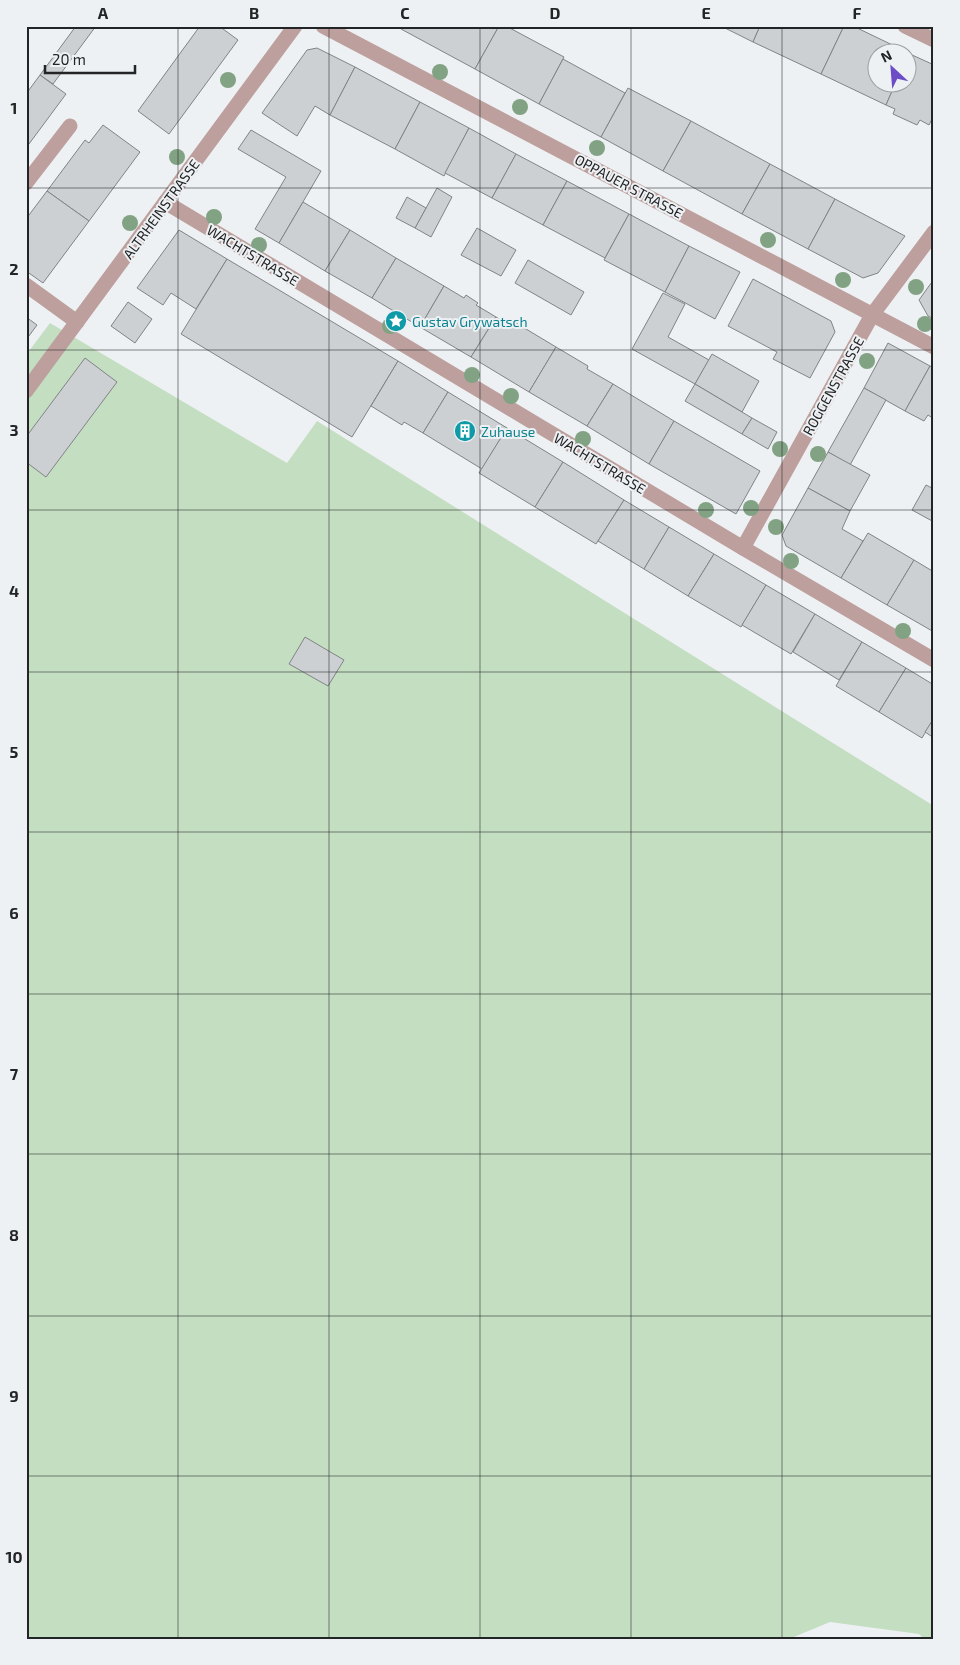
<svg xmlns="http://www.w3.org/2000/svg" width="960" height="1665" font-family="'Exo 2',sans-serif">
<rect width="100%" height="100%" fill="#eef1f4"/>
<path fill="#c4dec2" d="M50,323L287,463L317,421L934,806V1639H924L919,1634L830,1622L789,1639H26V355Z"/>
<g fill="#cdd0d2" stroke="#818486">
<path d="M76,26H96L53,84L40,75Z"/>
<path d="M200,26H219L238,40L169,134L138,111Z"/>
<path d="M403,26H499L475,69L401,29Z"/>
<path d="M499,26H506L564,57L539,104L475,69Z"/>
<path d="M721,26H760L753,42Z"/>
<path d="M760,26H844L821,74L753,42Z"/>
<path d="M844,26H853L907,52H878V82H896L886,105L821,74Z"/>
<path d="M317,48L355,67L330,115L315,106L297,136L262,113L307,50Z"/>
<path d="M910,54L934,65V115L929,125L920,120L917,125L893,114L895,109L886,105L896,82H908V59Z"/>
<path d="M563,59L625,93L601,137L539,104Z"/>
<path d="M355,67L420,102L395,149L330,115Z"/>
<path d="M40,75L66,94L26,148V94Z"/>
<path d="M628,88L691,121L663,171L601,137Z"/>
<path d="M420,102L469,128L444,176L395,149Z"/>
<path d="M691,121L770,164L742,214L663,171Z"/>
<path d="M103,125L140,152L89,221L47,191L85,140L89,143Z"/>
<path d="M469,128L516,154L492,198L445,173Z"/>
<path d="M251,130L321,171L279,243L255,229L286,177L238,149Z"/>
<path d="M516,154L567,181L543,225L492,198Z"/>
<path d="M770,164L835,199L808,249L742,214Z"/>
<path d="M567,181L629,214L605,258L543,225Z"/>
<path d="M437,188L452,197L431,237L415,228Z"/>
<path d="M47,191L89,221L43,283L26,271V219Z"/>
<path d="M407,197L426,208L415,228L396,218Z"/>
<path d="M835,199L905,236L878,273L863,278L808,249Z"/>
<path d="M303,202L350,230L325,271L279,243Z"/>
<path d="M629,214L689,246L665,292L604,260Z"/>
<path d="M477,228L516,250L501,276L461,255Z"/>
<path d="M179,230L227,259L196,309L171,293L163,305L137,288Z"/>
<path d="M350,230L396,258L372,298L325,271Z"/>
<path d="M689,246L740,272L715,319L665,292Z"/>
<path d="M396,258L444,286L420,327L372,298Z"/>
<path d="M227,259L398,361L352,437L181,334Z"/>
<path d="M528,260L584,292L571,315L515,283Z"/>
<path d="M753,279L831,321L835,332L810,378L773,359L777,352L728,326Z"/>
<path d="M934,279V319L928,316L919,300Z"/>
<path d="M444,286L464,298L466,295L478,303L476,305L496,317L471,357L420,327Z"/>
<path d="M663,293L685,304L668,337L709,360L695,384L632,349Z"/>
<path d="M128,302L152,319L135,343L111,326Z"/>
<path d="M26,317L37,325L26,340Z"/>
<path d="M496,317L514,328L516,323L556,347L529,392L471,357Z"/>
<path d="M888,343L930,366L905,411L864,388Z"/>
<path d="M556,347L588,366L587,369L613,384L587,426L529,392Z"/>
<path d="M712,354L759,381L742,412L695,384Z"/>
<path d="M85,358L117,382L46,477L26,462V437Z"/>
<path d="M398,361L448,392L423,433L404,422L402,425L371,406Z"/>
<path d="M930,366L934,368V419L928,415L924,421L905,411Z"/>
<path d="M613,384L674,421L649,464L587,426Z"/>
<path d="M695,384L752,418L742,434L685,401Z"/>
<path d="M864,388L886,400L850,465L828,452Z"/>
<path d="M448,392L507,428L482,469L423,433Z"/>
<path d="M752,418L777,432L768,449L742,434Z"/>
<path d="M674,421L760,471L736,514L649,464Z"/>
<path d="M507,428L563,462L535,507L479,473Z"/>
<path d="M828,452L870,475L850,511L808,488Z"/>
<path d="M563,462L624,500L596,544L535,507Z"/>
<path d="M926,485L934,489V522L912,510Z"/>
<path d="M808,488L850,511L842,529L863,541L841,578L786,546L782,535Z"/>
<path d="M624,500L669,527L644,569L598,541Z"/>
<path d="M669,527L714,554L688,596L644,569Z"/>
<path d="M868,533L914,560L887,605L841,578Z"/>
<path d="M714,554L766,585L741,627L688,596Z"/>
<path d="M914,560L934,572V632L887,605Z"/>
<path d="M766,585L815,614L791,654L742,625Z"/>
<path d="M815,614L862,642L839,680L793,652Z"/>
<path d="M305,637L344,660L328,686L289,664Z"/>
<path d="M862,642L906,668L879,712L836,686Z"/>
<path d="M906,668L934,685V718L922,738L879,712Z"/>
<path d="M934,718V738L925,732Z"/>
</g>
<g fill="none" stroke-linecap="round" stroke-linejoin="round">
<g stroke="#bda09d" stroke-width="15">
<path d="M323,26L934,347"/>
<path d="M905,26L934,40"/>
<path d="M26,183L70,126"/>
<path d="M165,202L743,548L934,660"/>
<path d="M26,285L77,322"/>
<path d="M26,391L295,26"/>
<path d="M743,548L872,315L934,232"/>
</g>
</g>
<g fill="#82a284">
<circle cx="440" cy="72" r="8"/>
<circle cx="228" cy="80" r="8"/>
<circle cx="520" cy="107" r="8"/>
<circle cx="597" cy="148" r="8"/>
<circle cx="177" cy="157" r="8"/>
<circle cx="214" cy="217" r="8"/>
<circle cx="130" cy="223" r="8"/>
<circle cx="768" cy="240" r="8"/>
<circle cx="259" cy="245" r="8"/>
<circle cx="843" cy="280" r="8"/>
<circle cx="916" cy="287" r="8"/>
<circle cx="925" cy="324" r="8"/>
<circle cx="390" cy="326" r="8"/>
<circle cx="867" cy="361" r="8"/>
<circle cx="472" cy="375" r="8"/>
<circle cx="511" cy="396" r="8"/>
<circle cx="583" cy="439" r="8"/>
<circle cx="780" cy="449" r="8"/>
<circle cx="818" cy="454" r="8"/>
<circle cx="751" cy="508" r="8"/>
<circle cx="706" cy="510" r="8"/>
<circle cx="776" cy="527" r="8"/>
<circle cx="791" cy="561" r="8"/>
<circle cx="903" cy="631" r="8"/>
</g>
<path fill="none" stroke="#232425" stroke-width="1" stroke-opacity="0.55" d="M178,26V1639M329,26V1639M480,26V1639M631,26V1639M782,26V1639M26,188H934M26,350H934M26,510H934M26,672H934M26,832H934M26,994H934M26,1154H934M26,1316H934M26,1476H934"/>
<defs>
<g id="sight-disc" transform="scale(1.125)"><circle r="9.5" fill="#0f9aa8" stroke="#eef1f4"/><path d="M0-6L1.8-2.2L6-1.7L2.9 1.2L3.7 5.4L0 3.3L-3.7 5.4L-2.9 1.2L-6-1.7L-1.8-2.2Z" fill="#fff"/></g>
<g id="building-disc" transform="scale(1.125)"><circle r="9.5" fill="#0f9aa8" stroke="#eef1f4"/><path d="M-4-6H4V6H1V3H-1V6H-4ZM-2.5-4.3h1.7v1.8h-1.7ZM.8-4.3h1.7v1.8H.8ZM-2.5-1h1.7V.8h-1.7ZM.8-1h1.7V.8H.8Z" fill="#fff"/></g>
</defs>
<g fill-rule="evenodd">
<use href="#sight-disc" x="396" y="321"/>
<use href="#building-disc" x="465" y="431"/>
</g>
<g text-anchor="middle" dominant-baseline="central" stroke-width="4" stroke-linejoin="round" paint-order="stroke">
<g font-size="14" fill="#232425" stroke="#eef1f4">
<text transform="translate(629 186) rotate(28)">OPPAUER STRASSE</text>
<text transform="translate(161 209) rotate(-54)">ALTRHEINSTRASSE</text>
<text transform="translate(253 255) rotate(31)">WACHTSTRASSE</text>
<text transform="translate(833 386) rotate(-61)">ROGGENSTRASSE</text>
<text transform="translate(600 463) rotate(31)">WACHTSTRASSE</text>
</g>
<g font-size="14" fill="#0d838f" stroke="#eef1f4" text-anchor="start">
<text x="412" y="321">Gustav Grywatsch</text>
<text x="481" y="431">Zuhause</text>
</g>
</g>
<rect width="960" height="1665" fill="none" stroke="#eef1f4" stroke-width="55"/>
<g transform="translate(892 68) rotate(334)"><circle r="24" fill="#eef1f4" stroke="#9d9fa1"/>
<path d="M0-4L9 19L0 12L-9 19Z" fill="#6c4dc6"/>
<text y="-8" font-size="14" font-weight="bold" text-anchor="middle" fill="#232425">N</text>
</g>
<path d="M45 65v8h90v-8" fill="none" stroke="#232425" stroke-width="2.5"/>
<text x="52" y="65" font-size="15" fill="#232425" stroke="#eef1f4" stroke-width="4" paint-order="stroke">20 m</text>
<rect x="28" y="28" width="904" height="1610" fill="none" stroke="#232425" stroke-width="2"/>
<g font-size="16" text-anchor="middle" font-weight="bold" fill="#232425">
<text x="103" y="19">A</text>
<text x="254" y="19">B</text>
<text x="405" y="19">C</text>
<text x="555" y="19">D</text>
<text x="706" y="19">E</text>
<text x="857" y="19">F</text>
<text x="14" y="114">1</text>
<text x="14" y="275">2</text>
<text x="14" y="436">3</text>
<text x="14" y="597">4</text>
<text x="14" y="758">5</text>
<text x="14" y="919">6</text>
<text x="14" y="1080">7</text>
<text x="14" y="1241">8</text>
<text x="14" y="1402">9</text>
<text x="14" y="1563">10</text>
</g>
</svg>
